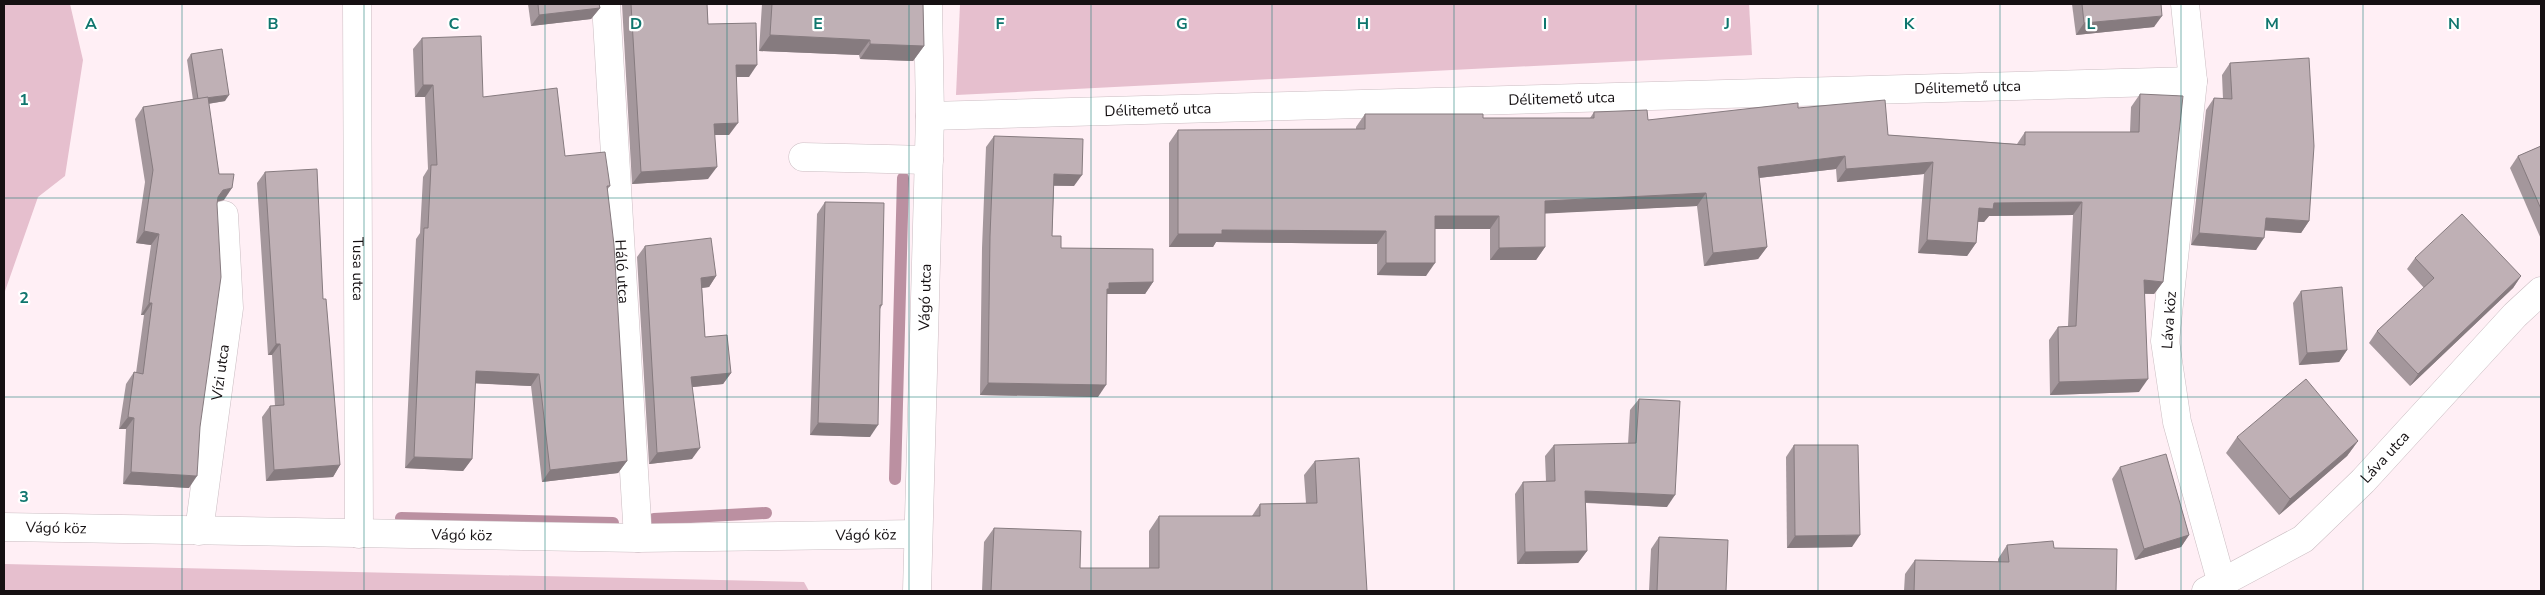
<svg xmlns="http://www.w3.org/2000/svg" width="2545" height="595" font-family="'Nunito Sans',sans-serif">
<rect width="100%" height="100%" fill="#ffeff5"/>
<g fill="#e6bfce">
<path d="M4,4H70L83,60L65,176L38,197L4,294Z"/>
<path d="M960,4H1749L1752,55L956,95Z"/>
<path d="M4,564L804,582L809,591H4Z"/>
</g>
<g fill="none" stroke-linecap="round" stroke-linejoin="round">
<g stroke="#bb90a1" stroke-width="12">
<path d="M895,479L903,178"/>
<path d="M401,518L613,523"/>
<path d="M654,519L766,513"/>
</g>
<g stroke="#cbbdc2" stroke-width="29">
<g id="minor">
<path id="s1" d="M357,4L359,534"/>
<path id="s2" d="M606,4L638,538"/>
<path d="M2185,4L2193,81L2165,341L2177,422L2222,584"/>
<path id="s3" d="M930,116L2193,81"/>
<path d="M803,157L929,160"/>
<path id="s4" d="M4,527L638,538L918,534"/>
<path id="s5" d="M199,531L229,308L224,215"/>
<path id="s6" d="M917,591L930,116L928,4"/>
<path id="s7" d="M2206,591L2303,539L2363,481L2515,315L2541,291"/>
</g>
</g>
<use href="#minor" stroke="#fff" stroke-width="28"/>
</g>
<g fill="#a4979c">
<path d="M528,4H599L600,8L591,19L531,26Z"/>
<path d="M622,4H707L708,24L749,77H736L729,135H714L708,179L632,184Z"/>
<path d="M762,4H923L924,46L913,61L860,59L859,55L759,51Z"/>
<path d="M2072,4H2161L2154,27L2076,35Z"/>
<path d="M422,38L483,97L565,156L610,186L607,190L627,461L618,473L542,482L531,386L475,383L472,459L463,471L405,468L416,239L420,233L423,177L428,169L425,97H415L413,49Z"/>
<path d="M191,54L225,101L208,104L219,174L224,200L217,202L189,488L123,484L126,429H119L126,384L134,372L136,373L144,315H141L151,245L136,243L145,182L135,119L143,107L193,100L187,60Z"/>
<path d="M2230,63L2309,221L2301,233L2265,230L2256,250L2191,245L2206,110L2214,98L2223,99L2222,75Z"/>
<path d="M2140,94L2163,282L2154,294H2145L2139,392L2050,395L2049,340L2058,327L2068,326L2073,215L1989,216L1984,222H1978L1976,243L1967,256L1918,253L1924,174L1837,182L1836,169L1759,178L1767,247L1758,259L1704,266L1697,206L1545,213V247L1536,260H1490V229H1435L1426,276L1377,275V244L1216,242L1213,247H1169V143L1178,130L1356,129V127L1365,114L1483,118H1590L1594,112L1648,120L1798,108L1888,135L2017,144L2025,132H2130L2131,107Z"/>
<path d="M994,136L1074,186H1054L1052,236L1061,248L1153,282L1145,294H1107L1098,397L980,395L982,248L986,147Z"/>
<path d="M2541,146V239L2510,168L2518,156Z"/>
<path d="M265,172L323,299L340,465L333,477L266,481L262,417L270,406H275L272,355H268L257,183Z"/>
<path d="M825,202L882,305L880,309L870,437L810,435L817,214Z"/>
<path d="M645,246L716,276L709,287L702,288L705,337L731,373L723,384L692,387V459L649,464L637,257Z"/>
<path d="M2415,258L2521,276L2513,288L2410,386L2369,343L2377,331L2424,288L2407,269Z"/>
<path d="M2301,291L2347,350L2339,362L2299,365L2293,303Z"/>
<path d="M1639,399L1667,507L1586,503L1587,551L1578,563L1517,564L1515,494L1523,482L1546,481L1545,456L1554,445L1628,444L1630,410Z"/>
<path d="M2237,437L2358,441L2347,456L2279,515L2226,453Z"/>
<path d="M1794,445L1852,547L1787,548L1786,457Z"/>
<path d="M1315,461L1367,591H982L984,542L994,528L1080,568H1149V531L1159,516H1252L1260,504L1306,503L1304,475Z"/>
<path d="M2120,467L2189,535L2181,547L2135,560L2112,479Z"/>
<path d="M1659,537L1726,591H1729H1649L1651,549Z"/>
<path d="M2007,545L2054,548L2116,591H1904L1905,574L1915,560L1998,562V559Z"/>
</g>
<g fill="#867b7f">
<path d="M600,8L591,19L531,26L539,15Z"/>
<path d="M2162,16L2154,27L2076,35L2084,23Z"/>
<path d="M770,35L870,40L859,55L759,51Z"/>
<path d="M870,44L924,46L913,61L860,59Z"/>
<path d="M736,65H757L749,77H728Z"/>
<path d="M423,85H433L425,97H415Z"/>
<path d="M229,95L225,101L194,106L199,99Z"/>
<path d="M738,123L729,135H705L714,124Z"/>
<path d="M1845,156L1836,169L1749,179L1758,167Z"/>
<path d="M1933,162L1924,174L1837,182L1846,169Z"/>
<path d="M717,167L708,179L632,184L641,172Z"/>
<path d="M1054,174L1082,175L1074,186L1046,185Z"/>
<path d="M232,188L224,200L215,202L218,197L223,190Z"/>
<path d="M1706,193L1697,206L1537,214L1545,201Z"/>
<path d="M2082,202L2073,215L1989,216L1984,222L1970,221L1979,208L1994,203Z"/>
<path d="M1435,216H1499L1490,229H1426Z"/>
<path d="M2266,218L2309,221L2301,233L2258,230Z"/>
<path d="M1222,230L1386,231L1377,244L1216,242L1213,247H1169L1178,234Z"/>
<path d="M144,231L159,234L151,245L136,243Z"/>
<path d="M2199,233L2264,238L2256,250L2191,245Z"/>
<path d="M1927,240L1976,243L1967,256L1918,253Z"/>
<path d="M1545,247L1536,260H1490L1499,248Z"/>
<path d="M1767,247L1758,259L1704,266L1713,253Z"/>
<path d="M1386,263H1435L1426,276L1377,275Z"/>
<path d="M716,276L709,287L693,289L701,278Z"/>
<path d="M2521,276L2513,288L2410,386L2418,374Z"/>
<path d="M2144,280L2163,282L2154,294L2135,293Z"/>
<path d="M1153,282L1145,294H1106L1109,283Z"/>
<path d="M149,303H152L144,315H141Z"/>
<path d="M276,344H280L272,355H268Z"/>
<path d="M2347,350L2339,362L2299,365L2307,353Z"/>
<path d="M476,371L539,374L531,386L467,383Z"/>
<path d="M731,373L723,384L683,388L691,377Z"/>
<path d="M2148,379L2139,392L2050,395L2059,382Z"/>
<path d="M988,383L1106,385L1098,397L980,395Z"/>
<path d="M128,417L134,418L126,429H119Z"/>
<path d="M818,423L878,425L870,437L810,435Z"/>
<path d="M2358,441L2347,456L2279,515L2290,499Z"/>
<path d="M700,448L692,459L649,464L657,453Z"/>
<path d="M414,457L472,459L463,471L405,468Z"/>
<path d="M627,461L618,473L542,482L550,470Z"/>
<path d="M340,465L333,477L266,481L274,470Z"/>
<path d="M131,472L197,476L189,488L123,484Z"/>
<path d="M1585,491L1675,495L1667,507L1577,502Z"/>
<path d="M1860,535L1852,547L1787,548L1795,536Z"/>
<path d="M2189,535L2181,547L2135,560L2144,549Z"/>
<path d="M1587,551L1578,563L1517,564L1525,552Z"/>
</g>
<g fill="#bfb0b5" stroke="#867b7f">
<path d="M538,4H599L600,8L539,15Z"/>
<path d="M631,4H707L708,24L756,23L757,65H736L738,123L714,124L717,167L641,172Z"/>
<path d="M772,4H923L924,46L870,44V40L770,35Z"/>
<path d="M2082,4H2161L2162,16L2084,23Z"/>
<path d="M481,36L483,97L557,88L565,156L605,152L610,186H607L614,245L627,461L550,470L539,374L476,371L472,459L414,457L424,228H428L431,165H437L433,85H423L422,38Z"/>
<path d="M222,49L229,95L198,99L191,54Z"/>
<path d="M2309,58L2314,146L2309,221L2266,218L2264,238L2199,233L2214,98L2232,99L2230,63Z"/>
<path d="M2140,94L2183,96L2163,282L2144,280L2148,379L2059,382L2058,327L2076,326L2082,202L1994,203L1993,209L1979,208L1976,243L1927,240L1933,162L1846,169L1845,156L1758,167L1767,247L1713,253L1706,193L1545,201V247L1499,248V216H1435V263H1386V231L1222,230V234H1178V130L1365,129V114H1483V118H1594V112L1647,110L1648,120L1798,103V108L1885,100L1888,135L2025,145V132H2139Z"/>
<path d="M208,97L219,174H234L232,188L223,190L218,197L217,204L221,277L200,427L197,476L131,472L134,418L128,417L134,372L143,374L152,303H149L159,234L144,231L153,170L143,107Z"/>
<path d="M994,136L1083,139L1082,175L1054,174L1052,236H1061V248L1153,249V282L1109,283V289H1107L1106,385L988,383L990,236Z"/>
<path d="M2541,146V209L2518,156Z"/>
<path d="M317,169L323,299H326L340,465L274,470L270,406L284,405L280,344H276L265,172Z"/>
<path d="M825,202L884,203L882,305H880L878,425L818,423Z"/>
<path d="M2462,214L2521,276L2418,374L2377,331L2434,278L2415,258Z"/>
<path d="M711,238L716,276L701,278L705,337L727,335L731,373L691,377L700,448L657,453L645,246Z"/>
<path d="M2342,287L2347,350L2307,353L2301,291Z"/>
<path d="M2306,379L2358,441L2290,499L2237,437Z"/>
<path d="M1639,399L1680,401L1675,495L1585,491L1587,551L1525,552L1523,482L1555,481L1554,445L1636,443Z"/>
<path d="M1794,445H1858L1860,535L1795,536Z"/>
<path d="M2166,454L2189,535L2144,549L2120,467Z"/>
<path d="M1359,458L1367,591H991L994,528L1081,531L1080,568H1159V516H1260V504L1317,503L1315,461Z"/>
<path d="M1659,537L1728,540L1726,591H1729H1657Z"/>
<path d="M2053,541L2054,548L2117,549L2116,591H1914L1915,560L2009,562L2007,545Z"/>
</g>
<path fill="none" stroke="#0f766e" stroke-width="1" stroke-opacity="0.55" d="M182,4V591M364,4V591M545,4V591M727,4V591M909,4V591M1091,4V591M1272,4V591M1454,4V591M1636,4V591M1818,4V591M2000,4V591M2181,4V591M2363,4V591M4,198H2541M4,397H2541"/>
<g text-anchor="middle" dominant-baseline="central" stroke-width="4.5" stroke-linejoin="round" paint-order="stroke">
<g font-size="15" fill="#151012" stroke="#fff">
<text stroke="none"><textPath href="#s3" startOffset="1038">Délitemető utca</textPath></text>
<text stroke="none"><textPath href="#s3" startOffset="632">Délitemető utca</textPath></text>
<text stroke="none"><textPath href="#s3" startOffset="228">Délitemető utca</textPath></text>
<text stroke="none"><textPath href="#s1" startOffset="265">Tusa utca</textPath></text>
<text stroke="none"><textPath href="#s2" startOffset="268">Háló utca</textPath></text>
<text stroke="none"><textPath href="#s6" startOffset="294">Vágó utca</textPath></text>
<text transform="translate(2169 320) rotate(-86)">Láva köz</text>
<text stroke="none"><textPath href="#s5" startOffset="160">Vízi utca</textPath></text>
<text stroke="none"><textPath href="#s7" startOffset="226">Láva utca</textPath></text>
<text stroke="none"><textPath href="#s4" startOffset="52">Vágó köz</textPath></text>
<text stroke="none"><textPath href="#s4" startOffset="458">Vágó köz</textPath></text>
<text stroke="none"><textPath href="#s4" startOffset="862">Vágó köz</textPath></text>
</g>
</g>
<g font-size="16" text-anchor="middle" font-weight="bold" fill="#0f766e" stroke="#fff" stroke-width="4.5" stroke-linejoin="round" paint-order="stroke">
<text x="91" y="29">A</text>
<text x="273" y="29">B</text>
<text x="454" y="29">C</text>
<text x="636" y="29">D</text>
<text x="818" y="29">E</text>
<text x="1000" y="29">F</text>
<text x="1182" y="29">G</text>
<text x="1363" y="29">H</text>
<text x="1545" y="29">I</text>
<text x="1727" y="29">J</text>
<text x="1909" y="29">K</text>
<text x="2091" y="29">L</text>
<text x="2272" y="29">M</text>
<text x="2454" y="29">N</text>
<text x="24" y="105">1</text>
<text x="24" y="303">2</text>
<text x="24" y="502">3</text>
</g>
<rect width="2545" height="595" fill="none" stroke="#151012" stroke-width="10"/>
</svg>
